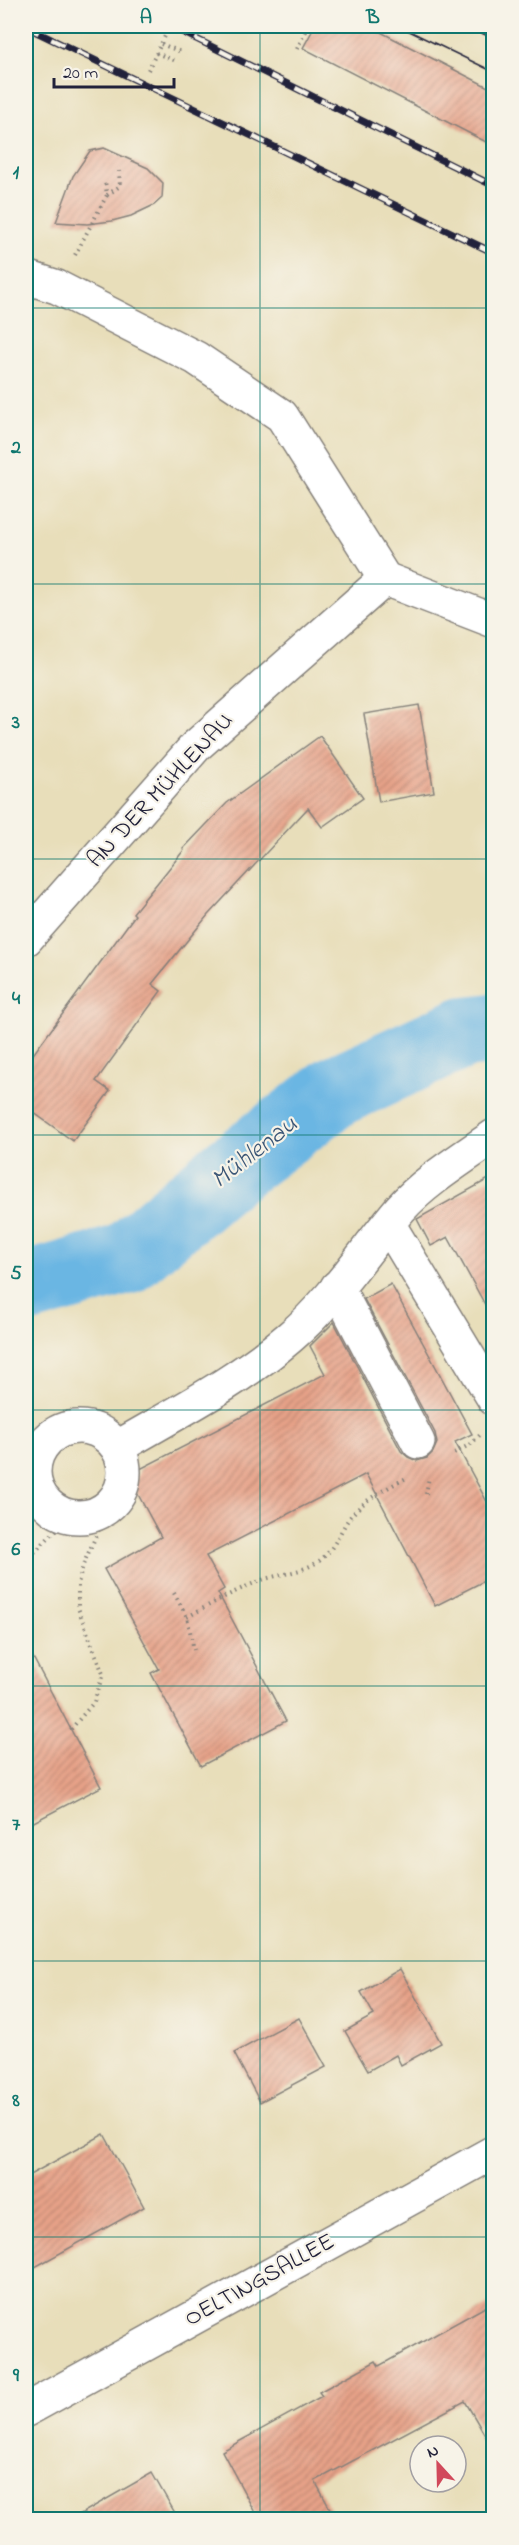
<svg xmlns="http://www.w3.org/2000/svg" width="519" height="2545" font-family="'Indie Flower',sans-serif">
<defs>
<pattern id="building-hatch" width="6" height="6" patternUnits="userSpaceOnUse" patternTransform="scale(1.5)"><rect width="6" height="6" fill="#e7a288"/><path d="M-1 1l2-2M0 6l6-6M5 7l2-2" fill="none" stroke="#bb8470"/></pattern>
</defs>
<rect width="100%" height="100%" fill="#f7f3e8"/>
<filter id="ink" filterUnits="userSpaceOnUse"><feTurbulence type="fractalNoise" baseFrequency=".0167" numOctaves="2"/><feDisplacementMap in="SourceGraphic" scale="12" xChannelSelector="R" yChannelSelector="G"/><feConvolveMatrix kernelMatrix="1 2 1 2 8 2 1 2 1" color-interpolation-filters="sRGB"/></filter>
<filter id="wash" filterUnits="userSpaceOnUse"><feTurbulence type="fractalNoise" baseFrequency=".008" numOctaves="4" result="noise"/><feDisplacementMap in="SourceGraphic" scale="24" xChannelSelector="R" yChannelSelector="G"/><feGaussianBlur stdDeviation="1.35" result="paint"/><feColorMatrix in="noise" values="0 0 0 0 0 0 0 0 0 0 0 0 0 0 0 0 0 1.4 0 .05"/><feComposite in="paint" operator="in"/></filter>
<g filter="url(#wash)">
<rect width="100%" height="100%" fill="#e8deba"/>
<g fill="none" stroke-linecap="round" stroke-linejoin="round">
<path stroke="#6ab6e3" stroke-width="72" d="M26,1288L126,1259L226,1174L336,1091L465,1032L494,1029"/>
</g>
<g id="blocks">
<g fill="url(#building-hatch)">
<path d="M315,26H369L494,90V146L303,48Z"/>
<path d="M104,148L148,168L163,183L162,198L154,205L131,216L112,221L87,224L56,222L73,176L90,151Z"/>
<path d="M419,705L434,792L379,802L364,714Z"/>
<path d="M320,736L363,798L322,827L308,808L208,915L152,984L161,991L96,1081L110,1091L73,1141L26,1107V1064L135,915L133,913L184,850L183,849L227,803Z"/>
<path d="M494,1176V1321L448,1237L431,1246L417,1219Z"/>
<path d="M391,1284L472,1434L455,1442L494,1515V1576L435,1606L366,1474L206,1556L224,1589L218,1593L286,1721L201,1766L151,1673L159,1669L104,1569L161,1537L134,1487L140,1469L325,1374L310,1346L334,1322L401,1451L408,1457L417,1461L427,1458L433,1452L437,1443L435,1433L364,1299Z"/>
<path d="M26,1644L101,1787L26,1826Z"/>
<path d="M400,1969L441,2043L401,2065L396,2055L368,2071L345,2031L374,2015L361,1992Z"/>
<path d="M299,2018L326,2067L260,2102L234,2053Z"/>
<path d="M104,2134L144,2207L26,2272V2177Z"/>
<path d="M494,2302V2451L465,2401L315,2481L336,2520H259L222,2451L322,2396L319,2392L376,2361L379,2366Z"/>
<path d="M152,2473L179,2520H70Z"/>
</g>
</g>
</g>
<g filter="url(#ink)">
<use href="#blocks" fill-opacity="0" stroke="#85807a" stroke-width="1.5"/>
<g fill="none" stroke-linecap="round" stroke-linejoin="round">
<g stroke="#85807a" stroke-width="36">
<g id="minor">
<path d="M26,277L57,287L196,358L282,416L385,579L494,621"/>
<path d="M26,939L196,746L385,579"/>
<path d="M389,1225L494,1399"/>
<path d="M337,1287L418,1442"/>
<circle cx="79" cy="1472" r="45"/>
<path d="M118,1447C176,1413 239,1381 290,1337C333,1301 364,1251 400,1209C425,1181 463,1158 494,1136"/>
<path d="M26,2410L494,2152"/>
</g>
</g>
<g stroke="#85807a" stroke-width="4" stroke-dasharray="1.5 4.5" stroke-linecap="butt">
<path d="M161,44L181,52"/>
<path d="M297,49L308,26"/>
<path d="M156,53L176,61"/>
<path d="M148,70L165,36"/>
<path d="M107,195L120,186L119,171"/>
<path d="M75,255L107,195L105,181"/>
<path d="M26,1437L47,1439"/>
<path d="M454,1453L471,1444L482,1433"/>
<path d="M426,1494L429,1477"/>
<path d="M26,1561L57,1529L63,1515"/>
<path d="M174,1593L187,1617L194,1650"/>
<path d="M187,1617C211,1604 236,1590 262,1580C280,1574 303,1572 319,1561C333,1551 339,1534 348,1520C363,1499 386,1489 408,1477"/>
<path d="M71,1729L94,1702L103,1674L78,1608V1584L83,1565L100,1527L99,1513"/>
</g>
<use href="#minor" stroke="#fff" stroke-width="33"/>
<g stroke="#22223b" stroke-width="1.5">
<path d="M399,26L494,72"/>
<path d="M467,26L494,39"/>
</g>
<g stroke="#22223b" stroke-width="7">
<g id="rail">
<path d="M170,26L494,186"/>
<path d="M26,27L494,253"/>
</g>
</g>
<use href="#rail" stroke="#f7f3e8" stroke-width="4.5" stroke-dasharray="14" stroke-linecap="butt"/>
</g>
</g>
<path fill="none" stroke="#0f766e" stroke-width="1.5" stroke-opacity="0.55" d="M260,26V2520M26,308H494M26,584H494M26,859H494M26,1135H494M26,1410H494M26,1686H494M26,1961H494M26,2237H494"/>
<g text-anchor="middle" dominant-baseline="central" stroke-width="4.5" stroke-linejoin="round" paint-order="stroke">
<g font-size="24" fill="#22223b" stroke="#f7f3e8">
<text transform="translate(161 791) rotate(-47)">AN DER MÜHLENAU</text>
<text transform="translate(260 2281) rotate(-29)">OELTINGSALLEE</text>
</g>
<g font-size="26" font-style="italic" fill="#3b5676" stroke="#f7f3e8">
<text transform="translate(255 1153) rotate(-38)">Mühlenau</text>
</g>
</g>
<rect width="519" height="2545" fill="none" stroke="#f7f3e8" stroke-width="66"/>
<g transform="translate(438 2464) rotate(338)"><circle r="28" fill="#f7f3e8" stroke="#a29fa3" stroke-width="1.5"/>
<path d="M0-4.5L10 22L0 15L-10 22Z" fill="#d1495b"/>
<text y="-9" font-size="16" font-weight="bold" text-anchor="middle" fill="#22223b">N</text>
</g>
<path d="M54 78v9h120v-9" fill="none" stroke="#22223b" stroke-width="3"/>
<text x="63" y="78" font-size="18" fill="#22223b" stroke="#f7f3e8" stroke-width="4.5" paint-order="stroke">20 m</text>
<rect x="33" y="33" width="453" height="2479" fill="none" stroke="#0f766e" stroke-width="2"/>
<g font-size="20" text-anchor="middle" font-weight="bold" fill="#0f766e">
<text x="146" y="23">A</text>
<text x="373" y="23">B</text>
<text x="16" y="178">1</text>
<text x="16" y="453">2</text>
<text x="16" y="728">3</text>
<text x="16" y="1004">4</text>
<text x="16" y="1279">5</text>
<text x="16" y="1555">6</text>
<text x="16" y="1830">7</text>
<text x="16" y="2106">8</text>
<text x="16" y="2381">9</text>
</g>
</svg>
